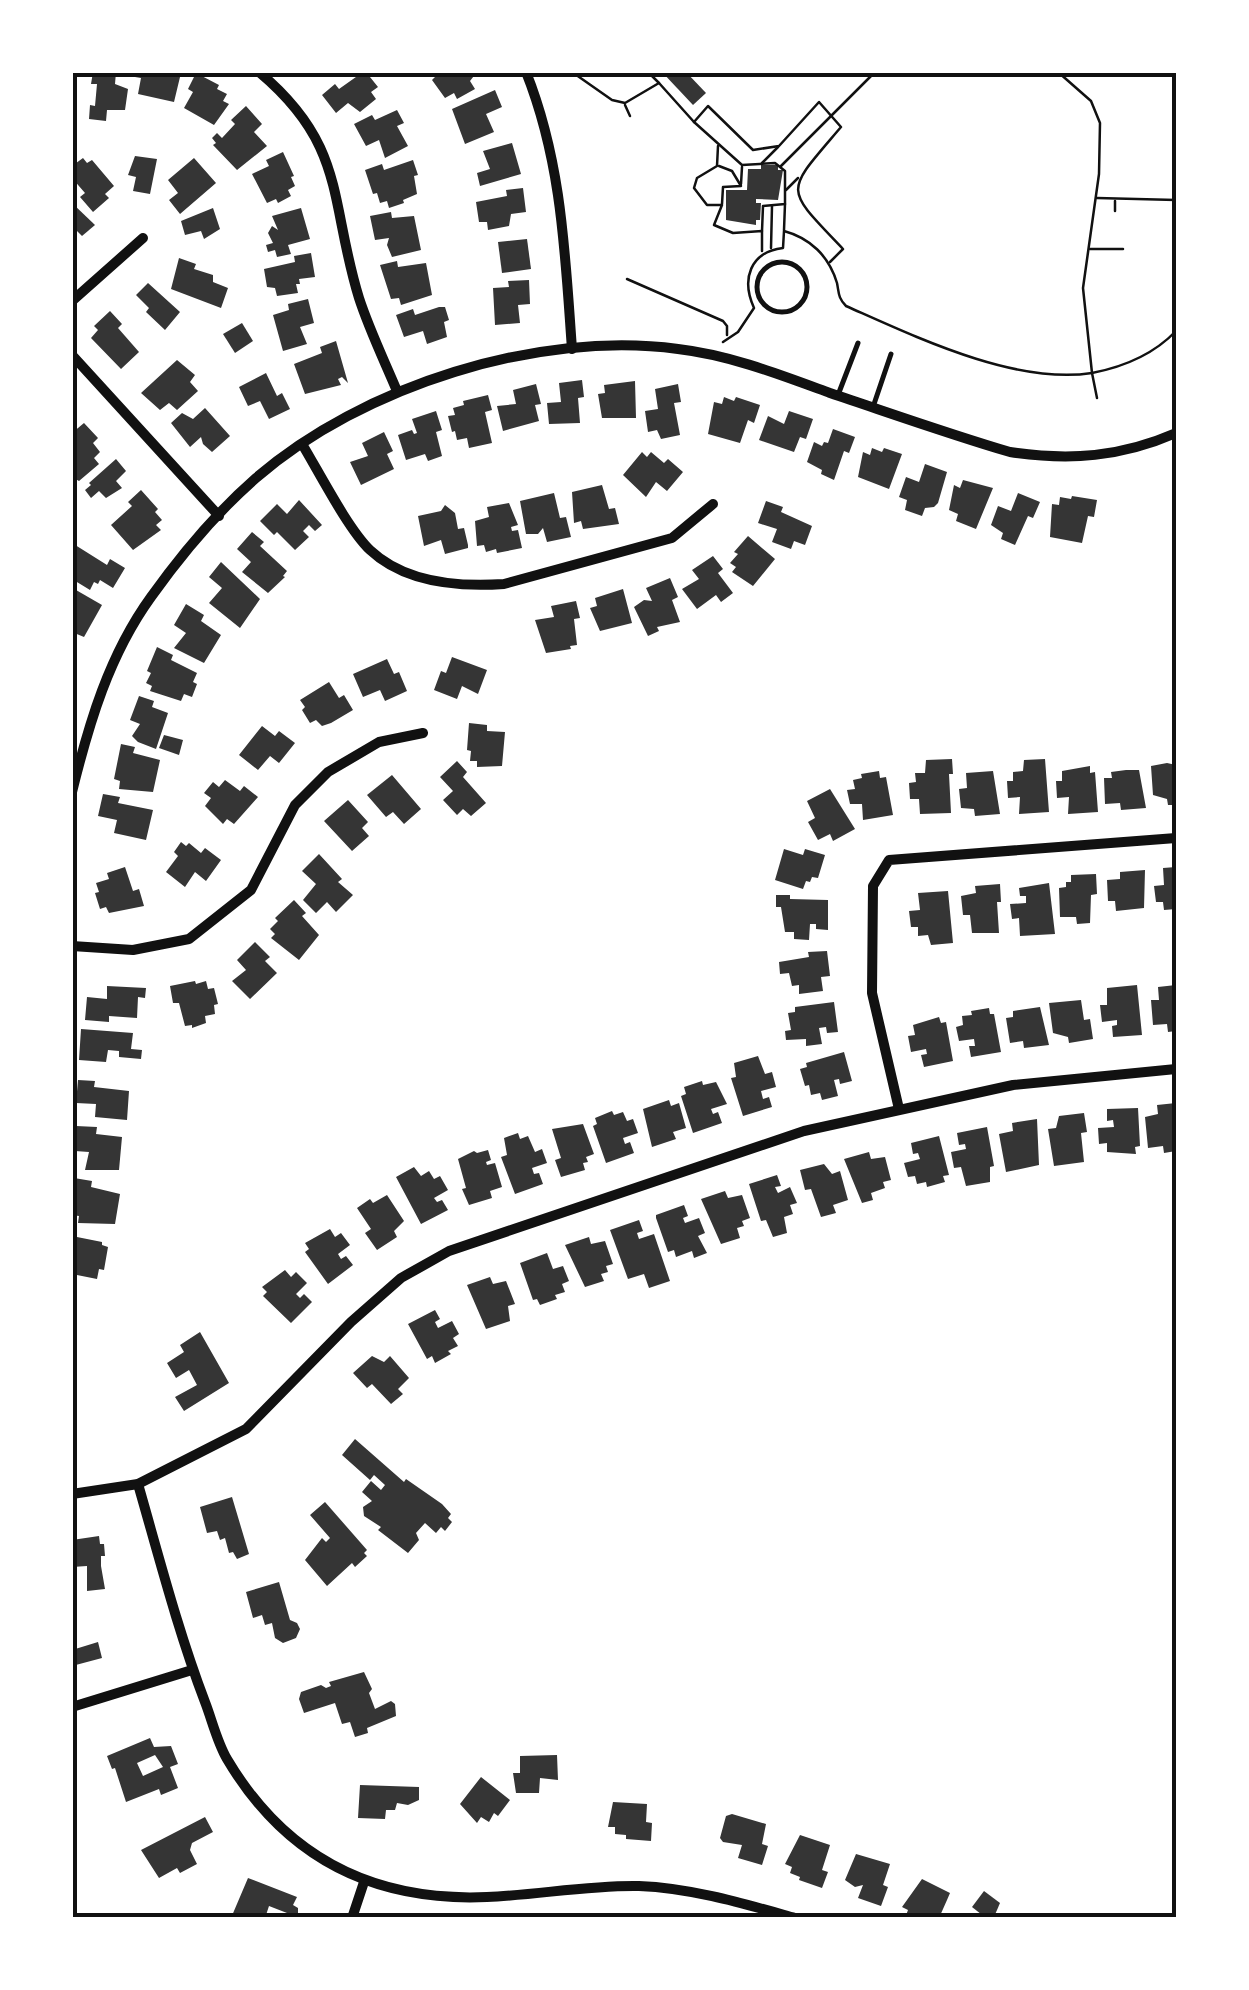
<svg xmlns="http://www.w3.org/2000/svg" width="1249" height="1990" font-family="'Noto Serif',serif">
<rect width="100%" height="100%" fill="#fff"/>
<g fill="#353535" fill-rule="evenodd">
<path d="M93,72H116L115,84L128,89L125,110H107L106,121L89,119L90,105L95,106L97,84H91Z"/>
<path d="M136,72H162L164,76L180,77L174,102L138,94L141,78L135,77Z"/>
<path d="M363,72H366L378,87L371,92L376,99L360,112L348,103L336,113L322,95L335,84L339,89Z"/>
<path d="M440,72H477L470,81L475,89L457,99L454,93L445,98L432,80Z"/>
<path d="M662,72H686L706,93L693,105Z"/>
<path d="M196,73L219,85L217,89L227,94L223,101L229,104L214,125L184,108L193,92L188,89Z"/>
<path d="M495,90L502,107L486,114L494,132L465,144L452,109Z"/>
<path d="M246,106L262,124L254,132L267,146L237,170L213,145L216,143L212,138L217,133L222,138L235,124L231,120Z"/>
<path d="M397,110L404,123L397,126L408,146L385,158L379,140L366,146L354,124L372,115L375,120Z"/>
<path d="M512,143L521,174L480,186L477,173L490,169L483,151Z"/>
<path d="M283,152L294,176L291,177L295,186L288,190L291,196L278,203L276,199L267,203L252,174L269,166L266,160Z"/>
<path d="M135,156L157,159L150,194L133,191L136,177L128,175Z"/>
<path d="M83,158L87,163L92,160L114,186L105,194L109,198L93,212L80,197L85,193L72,178V166Z"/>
<path d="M194,158L216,183L180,214L169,200L178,193L168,180Z"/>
<path d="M413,160L418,175L414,176L417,194L403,200L404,203L389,208L387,201L380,203L377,193L373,194L365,170L382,164L384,170Z"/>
<path d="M761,165H778V170H783L778,200L756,199V203H761L760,220H756V225L726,220V190H747L748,169H761Z"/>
<path d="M523,188L526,212L511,214L509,226L488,230L487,222H479L476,202L507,196L506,190Z"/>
<path d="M72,203L95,225L82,236L72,226Z"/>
<path d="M213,208L220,229L204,239L201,231L185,235L181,221Z"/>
<path d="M301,208L310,239L288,245L291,254L277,257L275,250L268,252L266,245L273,243L268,233L272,226L278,230L272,216Z"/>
<path d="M391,212L392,218L414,216L421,250L392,257L387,245L389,238L375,240L370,216Z"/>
<path d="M527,239L531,269L502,273L498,242Z"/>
<path d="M311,253L315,277L299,279L300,284H296L298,293L277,296L275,288L267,287L264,269L295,262L294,256Z"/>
<path d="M179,258L196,264L194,269L213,275V282L228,288L221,308L171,289Z"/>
<path d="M397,261L398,267L426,263L432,295L401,305L399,298L391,299L380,265Z"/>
<path d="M529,280L530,304L518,305L520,323L495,325L493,288L509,287L508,281Z"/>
<path d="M148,283L180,312L165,330L146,312L149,308L136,295Z"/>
<path d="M308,299L314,323L300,327L307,344L283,351L273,315L289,310L288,304Z"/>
<path d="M439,307H445L449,320L444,322L447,337L427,344L423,331L404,337L396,315L413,309L415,315Z"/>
<path d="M110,311L122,324L118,328L139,352L121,369L91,338L98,330L94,326Z"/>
<path d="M242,323L253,341L235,353L223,334Z"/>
<path d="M336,341L348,383L342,377L338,379L341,385L305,394L294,364L322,353L320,347Z"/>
<path d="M177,360L195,375L190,382L198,391L177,410L169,403L160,410L141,393Z"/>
<path d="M266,373L277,396L282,393L290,409L269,419L260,401L248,406L239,387Z"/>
<path d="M582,380L584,397L578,398L580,423L549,424L547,403L561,402L559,383Z"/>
<path d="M635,381L636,418H602L598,394L605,393L604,385Z"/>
<path d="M536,384L541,404L535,405L539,421L503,431L497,406L516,404L513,390Z"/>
<path d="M678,384L681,402L674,403L680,435L661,439L657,430L648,432L645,411L658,409L655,389Z"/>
<path d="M488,395L492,410L485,412L492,443L469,448L467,438L457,440L455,431L452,432L448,416L455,415L453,408L464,405L463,401Z"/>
<path d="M724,397L734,401L736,397L760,405L754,423L748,420L740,443L708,434L714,402L722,404Z"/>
<path d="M205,408L230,436L212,452L203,444L201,437L190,447L171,423L182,413L193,419Z"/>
<path d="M436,411L442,430L436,432L442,456L428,461L425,454L406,460L398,435L412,430L414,434L417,433L412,419Z"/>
<path d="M789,411L813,419L806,439L800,437L794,452L759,440L768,416L784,424Z"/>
<path d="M84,423L98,438L93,443L100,452L94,458L99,464L79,481L72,477V433Z"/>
<path d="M833,429L855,437L849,453L844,451L834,480L821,474L822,470L807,462L814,442L822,446L824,442L828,443Z"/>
<path d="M384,432L393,451L387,454L394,469L361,485L350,462L368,456L362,443Z"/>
<path d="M872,448L882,452L884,448L902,454L889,489L858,477L863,452L870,455Z"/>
<path d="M642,452L647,457L651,452L664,463L668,459L683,472L667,491L656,482L646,497L623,475Z"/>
<path d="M116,459L126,471L116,481L122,488L106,498L99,491L91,498L85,490L91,485L89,483Z"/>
<path d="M925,464L947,472L938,503L934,507L925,508L922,516L905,510L907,500L899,497L906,477L919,482Z"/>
<path d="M963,480L993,488L976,529L956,521L958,514L949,510L954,485L960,488Z"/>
<path d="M602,485L609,509L615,508L619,524L583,529L581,521L574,523L572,492Z"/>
<path d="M141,490L158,509L155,512L162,520L156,525L161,530L133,550L111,525L132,506L128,502Z"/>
<path d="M554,493L560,518L566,517L571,537L547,542L543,528L538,534H526L520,501Z"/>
<path d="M1018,493L1040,502L1033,518L1028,516L1015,545L1001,539L1003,533L991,525L998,506L1011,511Z"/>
<path d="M1072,496L1097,500L1094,517L1088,516L1082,543L1050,537L1052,504L1059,505L1060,497L1071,499Z"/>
<path d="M299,500L322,525L315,531L309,525L303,531L309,537L295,550L277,532L274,535L260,521L277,504L287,514Z"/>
<path d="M766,501L783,507L781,512L812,526L805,545L794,541L791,549L772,542L777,529L758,523Z"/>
<path d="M509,503L518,525L511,527L512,531L518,530L522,548L497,553L496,549L486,552L484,545L477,546L475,521L489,517L487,507Z"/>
<path d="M445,505L455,513L458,529L464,528L468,545V548L445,554L441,540L424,546L418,516L441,511Z"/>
<path d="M252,532L264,542L260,546L287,571L283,576L285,577L268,593L242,572L251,562L237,549Z"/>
<path d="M748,536L775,559L753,586L732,572L736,567L730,563L738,554L734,552Z"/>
<path d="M72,543L107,565L110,559L125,568L113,588L100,580L98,584L94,582L90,590L72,579Z"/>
<path d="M713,556L723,569L718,573L733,593L721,602L716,595L697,609L682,589L699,579L692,570Z"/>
<path d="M221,562L260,599L240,628L209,603L222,588L209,577Z"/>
<path d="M670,578L678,597L672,600L680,622L657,627L659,631L648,636L634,607L644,600L652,601L646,588Z"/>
<path d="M623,589L632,623L600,631L590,608L597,606L595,598Z"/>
<path d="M76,590L102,605L84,637L72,632V596Z"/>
<path d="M576,601L580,618L574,619L577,645L570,646L571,649L546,653L535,620L554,617L551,606Z"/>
<path d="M186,604L204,615L201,621L221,635L204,663L174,648L186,633L174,625Z"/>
<path d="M157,647L173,655L171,660L197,673L193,682L197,684L192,697L184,694L181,701L150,691L152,686L146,683L151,673L147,671Z"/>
<path d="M452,657L487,670L478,694L462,686L457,699L434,690L441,671L446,673Z"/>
<path d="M387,659L394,674L399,672L407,691L385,701L380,690L363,697L353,674Z"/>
<path d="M329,682L339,698L344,695L353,710L331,723L322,726L316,720L310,723L302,710L305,707L300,700Z"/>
<path d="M139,696L154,701L152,707L168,713L156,749L138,742L132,736L140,724L130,720Z"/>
<path d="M469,723L487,725V731L505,732L502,766L477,767V761H470L471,751L467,750Z"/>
<path d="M262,726L275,736L279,731L295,743L279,763L270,756L258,770L239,755Z"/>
<path d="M164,735L183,740L179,755L159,748Z"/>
<path d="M121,744L135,747L133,753L160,760L153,792L119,789L120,781L114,779Z"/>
<path d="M952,759L953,774H949L951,813L920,814L919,799H910L909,783L916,782L915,773H925L926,760Z"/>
<path d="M1045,759L1049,812L1019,814L1020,797L1008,798L1007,781H1013V772L1023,771L1024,760Z"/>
<path d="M457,761L467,772L463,777L486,803L471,816L463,809L457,815L443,800L453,791L440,777Z"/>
<path d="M1167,763L1176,765V805H1168L1167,799L1153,795L1151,766Z"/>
<path d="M1090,766V773L1095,772L1098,812L1068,814L1069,797L1057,798L1056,781H1062V771Z"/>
<path d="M1126,770H1139L1146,808L1121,810L1120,803L1105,804L1104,778H1112L1111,772Z"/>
<path d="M879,771L880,778L886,777L893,815L863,820L862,804H850L847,790L855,789L853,780L862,778L861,774Z"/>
<path d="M993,771L1000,814L975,816L974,809L961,808L959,789L967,788L966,773Z"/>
<path d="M392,775L421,809L404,824L393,812L386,817L367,795Z"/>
<path d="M225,780L240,791L244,786L258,797L234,824L227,819L223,824L205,806L211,798L204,793L213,782L219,787Z"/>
<path d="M830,789L855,829L833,841L830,834L818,840L808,822L815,818L807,801Z"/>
<path d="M103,794L120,797L118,803L153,810L146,840L114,833L117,820L98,816Z"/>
<path d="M348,800L368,822L362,828L369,836L352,851L324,821Z"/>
<path d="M181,842L186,846L189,843L201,853L205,848L221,860L206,881L195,872L185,887L166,872L178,856L174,852Z"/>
<path d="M784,849L803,855L805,849L825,855L818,878L812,877L810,882L806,881L803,889L775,880Z"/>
<path d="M319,854L342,879L338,882L353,895L336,912L327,902L316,913L303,900L316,884L302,871Z"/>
<path d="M125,867L133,891L139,889L144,906L109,913L106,907L100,909L95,893L99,892L96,883L109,879L107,873Z"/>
<path d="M1176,867V909L1164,910L1163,902H1156L1154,886L1164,885L1163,868Z"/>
<path d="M1145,870L1144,908L1116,911L1115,901H1108L1107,880L1120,879V872Z"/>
<path d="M1096,874L1097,894L1091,895L1090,923L1077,924L1076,917H1060L1059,888L1066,887V882H1071V875Z"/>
<path d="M1049,883L1055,934L1020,936L1019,918L1012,919L1010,904L1026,903V896H1020L1019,888Z"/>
<path d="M1000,884L1001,902H997L999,933H972L970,915H963L961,896L976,893L975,886Z"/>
<path d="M948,891L953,943L931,945L928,935L918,936V927H911L909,911L920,910L918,893Z"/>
<path d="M776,895H790V899L828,900V930L816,929V924H810L809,940L794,939V932H785L781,907H776Z"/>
<path d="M294,900L306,913L302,916L319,935L299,960L271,938L275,934L270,929L278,921L275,918Z"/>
<path d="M255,942L270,957L265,961L277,973L250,999L232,981L246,970L237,960Z"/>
<path d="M827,951L830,976L821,977L823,991L799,994V985L792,986L789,973L780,974L779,962L809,957L808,952Z"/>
<path d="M195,981L196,984L206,981L208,989L214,988L218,1004L214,1005L215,1014L205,1016L206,1023L192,1028V1025L185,1026L179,1003H173L170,986Z"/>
<path d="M1137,985L1142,1035L1113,1037L1112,1026L1117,1025V1020L1102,1022L1100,1005H1107V988Z"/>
<path d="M1176,985V1031L1168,1032L1167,1024L1153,1025L1151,1000H1159L1158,987Z"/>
<path d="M107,986L146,988L145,998L138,997L137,1018L109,1016V1022L85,1020L87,997L107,999Z"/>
<path d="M1081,1000L1084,1020L1090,1019L1093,1039L1069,1043L1068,1037L1053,1033L1049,1003Z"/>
<path d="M834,1002L838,1032L827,1033L826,1027L819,1028L822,1044L806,1046V1039L786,1040L785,1031L791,1030L788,1013L795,1012V1007Z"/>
<path d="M1040,1007L1049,1045L1024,1048L1023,1041L1010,1043L1006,1018L1013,1017V1011Z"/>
<path d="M989,1008L990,1014H994L1001,1052L971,1057L969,1046H975L974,1039L959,1041L956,1027L963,1025L962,1016L972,1015L971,1011Z"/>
<path d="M939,1017L941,1023L946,1022L953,1061L924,1067L921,1055L927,1054L926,1049L911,1052L908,1036L915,1035L913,1025Z"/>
<path d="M81,1029L133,1033L131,1049L142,1050L141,1059L119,1057V1051L108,1050L106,1062L79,1060Z"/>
<path d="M844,1052L852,1081L840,1084L839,1079L834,1080L838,1096L822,1100L820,1093L811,1095L809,1085L805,1086L800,1069L807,1067L806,1063Z"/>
<path d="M758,1056L765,1074L772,1072L776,1087L761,1091L763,1099L769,1097L772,1107L743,1116L731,1078L736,1077L734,1063Z"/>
<path d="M78,1080L95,1081L94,1087L129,1091L127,1120L95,1117L96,1104L76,1103Z"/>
<path d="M702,1081L703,1085L716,1082L727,1104L711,1109L713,1114L718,1112L722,1123L693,1133L681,1096L686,1094L684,1087Z"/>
<path d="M669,1100L671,1106L679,1103L686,1128L673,1132L676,1139L652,1147L643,1109Z"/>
<path d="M1176,1103V1151L1164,1153L1163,1146L1148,1148L1145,1117L1158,1114L1157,1105Z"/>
<path d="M1138,1108L1140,1146L1135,1147L1136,1154L1107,1152V1143L1099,1144L1098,1128L1114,1127L1113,1120L1107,1121V1109Z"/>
<path d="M612,1111L614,1115L623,1112L627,1121L633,1119L638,1133L623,1138L625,1144L630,1142L634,1153L606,1163L593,1126L597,1124L595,1118Z"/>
<path d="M1084,1113L1087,1132L1081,1133L1084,1162L1054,1166L1048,1129L1056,1128L1059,1116Z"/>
<path d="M1037,1119L1039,1165L1006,1172L999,1134L1013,1131L1012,1123Z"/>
<path d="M583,1124L594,1154L586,1157L588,1162L583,1163L585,1170L561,1177L555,1160L561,1158L552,1129Z"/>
<path d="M76,1126L97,1127L96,1134L122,1137L119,1170H85L89,1152L75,1151Z"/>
<path d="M987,1127L994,1166L990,1167V1182L966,1186L961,1167L954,1168L951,1152L966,1149L965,1144L959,1145L957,1133Z"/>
<path d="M518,1133L520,1139L528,1136L535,1152L542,1149L547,1163L532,1168L534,1174L539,1173L543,1184L515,1194L501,1157L507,1155L504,1138Z"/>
<path d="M939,1136L949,1175L943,1176L945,1182L927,1187L926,1182L917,1184L915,1176L908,1177L904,1163L920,1159L918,1153L913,1154L911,1143Z"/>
<path d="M488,1150L491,1160L486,1162L487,1165L495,1163L502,1187L490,1191L492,1198L469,1205L462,1189L466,1188L458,1159L474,1151L477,1153Z"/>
<path d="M869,1152L871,1159L885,1157L891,1180L883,1182L885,1188L871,1193L873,1200L862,1203L844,1159Z"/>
<path d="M824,1164L832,1174L840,1171L848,1200L833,1205L836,1213L821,1217L811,1189L805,1190L800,1170Z"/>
<path d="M414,1167L421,1176L429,1171L434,1179L440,1176L448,1190L434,1198L437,1202L442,1200L448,1210L421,1224L396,1177Z"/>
<path d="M777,1175L781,1186L775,1187L778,1193L790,1187L797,1203L790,1205L793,1214L784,1217L787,1233L773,1237L766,1220L761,1221L749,1184Z"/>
<path d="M74,1178L92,1181L91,1187L120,1194L115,1224L78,1223L79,1216L72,1215Z"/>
<path d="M725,1191L728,1198L742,1195L750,1218L742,1221L744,1226L737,1228L740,1238L721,1244L701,1199Z"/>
<path d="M387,1195L404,1221L394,1231L397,1237L377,1250L365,1233L371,1229L357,1208L370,1199L373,1203Z"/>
<path d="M684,1205L688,1216L683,1218L685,1223L699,1218L705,1233L698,1236L707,1253L694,1258L692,1251L676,1257L674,1250L668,1252L656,1218V1215Z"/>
<path d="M639,1220L643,1231L637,1233L639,1239L654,1234L670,1281L649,1288L644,1274L628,1279L610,1230Z"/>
<path d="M330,1229L335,1237L341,1233L350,1245L338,1254L341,1259L346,1256L353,1265L328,1284L305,1252L309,1249L305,1243Z"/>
<path d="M72,1236L102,1242V1245L108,1247L104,1270L99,1269L97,1279L72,1274Z"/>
<path d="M589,1237L591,1244L605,1241L613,1264L606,1266L608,1272L601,1274L604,1281L585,1287L565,1245Z"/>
<path d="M547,1253L553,1269L563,1266L569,1281L562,1284L565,1292L555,1295L557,1299L540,1305L537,1299L533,1300L520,1263Z"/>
<path d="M285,1270L291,1277L296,1272L307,1283L296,1294L300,1298L304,1294L312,1302L291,1323L263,1296L267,1292L262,1287Z"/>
<path d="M490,1277L493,1284L506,1281L515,1304L508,1306L510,1321L486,1329L467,1285Z"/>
<path d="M435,1310L440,1319L435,1322L438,1328L452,1321L459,1334L453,1338L458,1346L448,1351L451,1354L435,1363L432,1356L427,1359L408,1324Z"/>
<path d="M200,1332L229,1383L184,1411L175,1397L197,1385L189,1370L176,1378L167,1363L184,1352L180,1345Z"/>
<path d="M372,1356L384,1362L390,1356L409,1378L398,1389L403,1394L391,1404L372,1384L367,1388L353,1373Z"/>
<path d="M355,1439L404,1482L406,1479L442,1504L451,1514L448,1518L452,1522L445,1531L441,1527L436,1533L425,1523L416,1533L419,1540L408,1553L378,1530L381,1527L364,1516L363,1507L372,1501L362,1492L371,1481L381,1490L385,1485L374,1475L370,1480L342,1455Z"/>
<path d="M232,1497L249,1554L237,1559L233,1552L229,1553L225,1538L220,1540L217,1531L207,1533L200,1507Z"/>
<path d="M325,1502L367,1550L364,1553L367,1556L355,1567L352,1563L327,1586L305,1560L322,1538L326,1542L330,1538L310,1515Z"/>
<path d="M99,1536L100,1544H104L105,1556H101V1566L105,1589L87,1591V1566L72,1567V1540Z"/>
<path d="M279,1582L290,1620L297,1623L300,1629L296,1638L283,1643L275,1638L272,1623L265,1625L262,1615L253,1618L246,1592Z"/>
<path d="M98,1642L102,1658L72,1666V1650Z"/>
<path d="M364,1672L372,1689L369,1693L375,1709L391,1701L395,1704L396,1716L367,1728L368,1733L355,1737L350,1722L342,1724L335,1703L304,1713L299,1699L301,1692L321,1685L326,1688L331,1686L329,1682Z"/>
<path d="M150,1738L154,1747L171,1746L178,1764L170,1767L178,1788L161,1795L159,1789L126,1802L115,1768L112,1769L107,1756ZM155,1755L163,1767L143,1776L137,1763Z"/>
<path d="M557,1755L558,1780L540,1778L539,1793H516L513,1773H520V1756Z"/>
<path d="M481,1777L510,1800L498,1816L494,1813L489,1822L481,1817L477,1823L460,1804Z"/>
<path d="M360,1785L419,1787V1800L408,1805L397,1803L395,1810H386L385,1819L358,1818Z"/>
<path d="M613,1802L647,1804L646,1822L652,1823L651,1841L626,1839V1835L615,1834V1827H608Z"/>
<path d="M732,1814L766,1824L762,1844L768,1846L762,1865L738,1858L742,1845L723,1842L720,1838L726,1816Z"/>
<path d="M205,1817L213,1832L192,1843L190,1850L197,1864L180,1873L177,1868L159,1878L141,1850Z"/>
<path d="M800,1835L830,1845L822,1870L828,1872L822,1888L799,1880L800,1877L790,1873L792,1867L785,1864Z"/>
<path d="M856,1854L890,1864L883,1885L888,1887L881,1906L858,1898L863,1885L855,1887L845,1880Z"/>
<path d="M248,1878L297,1897L293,1905L298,1908V1918H289L287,1913L269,1906L265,1918H231Z"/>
<path d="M922,1879L950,1893L947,1900L939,1918H905L908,1910L902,1907Z"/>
<path d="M984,1891L1000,1903L994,1917L986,1918L972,1907Z"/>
</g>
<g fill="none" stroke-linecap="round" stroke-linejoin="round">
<g stroke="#111" stroke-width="2.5">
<path d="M572,72L612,100L625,103L659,83L648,72"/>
<path d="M659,83L694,122L742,165L775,163L785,171V204L763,206L762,231"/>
<path d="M625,105L630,116"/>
<path d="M694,122L708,106L753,150L779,146L819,102L841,127C784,194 783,186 843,249L830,262"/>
<path d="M718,146L717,166L697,178L694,188L707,205H722L714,225L733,233L762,231V251"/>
<path d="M762,163L778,147"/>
<path d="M719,166L732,171L741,186L723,187L722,204"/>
<path d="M781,166L875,72"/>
<path d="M741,184L742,167"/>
<path d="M786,190L798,178"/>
<path d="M1097,198L1176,200"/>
<path d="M1115,211V201"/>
<path d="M784,230L785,204"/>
<path d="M771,248L772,206"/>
<path d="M1090,249H1123"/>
<path d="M627,279L723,321L727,326V335"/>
<path d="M723,342L738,332L754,308C741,279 750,252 783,248L784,231C810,238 829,256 837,283C839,293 838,298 846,306C916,337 1015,385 1092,373L1083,288L1099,174L1100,123L1091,101L1058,72"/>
<path d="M1097,398L1092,373C1123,367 1154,354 1176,331"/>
</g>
<g stroke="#111" stroke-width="5">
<circle cx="782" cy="287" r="25"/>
<path d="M838,395L858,343"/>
<path d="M873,407L891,354"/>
</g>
<g stroke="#111" stroke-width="10">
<path d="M259,72C347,146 329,201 359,298C369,329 384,360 397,391"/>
<path d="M526,72C562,162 565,254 572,349"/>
<path d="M72,301L143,238"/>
<path d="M72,355L219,516"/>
<path d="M302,444C319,472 348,529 370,550C405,583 460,587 504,584L672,538L713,504"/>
<path d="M72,792C89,723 109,655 151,597C181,555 217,512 256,478C362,386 539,330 678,349C730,355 781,375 830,393C890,413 949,434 1010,452C1070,461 1121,457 1176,433"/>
<path d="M72,946L133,950L189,939L251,890L295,805L328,772L379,742L423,733"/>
<path d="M899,1109L872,993L873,886L889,860L1176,838"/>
<path d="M138,1484C159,1557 178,1631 205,1702C212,1720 217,1742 227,1759C285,1857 373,1902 487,1897C538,1895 588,1885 639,1886C692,1888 745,1904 795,1918"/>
<path d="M72,1494L138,1484L246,1429L351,1322L401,1278L449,1251L804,1131L1013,1085L1176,1069"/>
<path d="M72,1707L192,1670"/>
<path d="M352,1918L364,1882"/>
</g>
</g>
<rect width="1249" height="1990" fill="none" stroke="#ffffff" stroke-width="150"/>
<rect x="75" y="75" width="1099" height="1840" fill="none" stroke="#111" stroke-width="4"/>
</svg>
